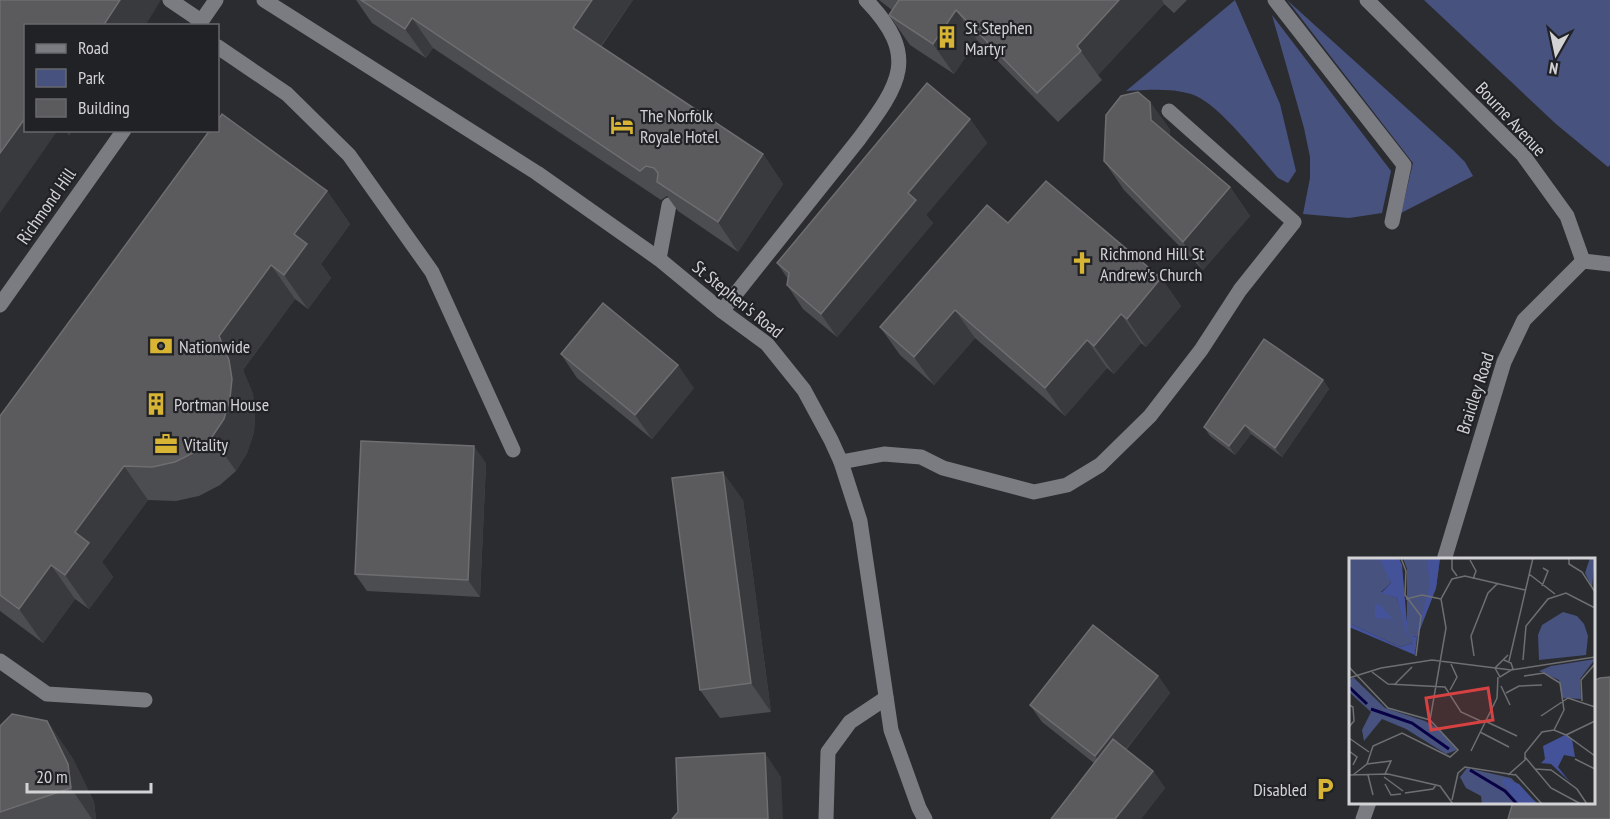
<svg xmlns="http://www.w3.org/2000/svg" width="1610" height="819" font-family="'PT Sans Narrow',sans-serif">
<rect width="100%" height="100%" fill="#2b2c30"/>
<g fill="#47527f">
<path d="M1235,0L1280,104L1296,171L1288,183L1278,178C1259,157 1217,101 1191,94C1170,88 1148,90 1126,91Z"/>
<path d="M1287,0L1453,150L1465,162L1473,176L1401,213L1413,163Z"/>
<path d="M1424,0H1610V165L1608,167L1556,124Z"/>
<path d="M1272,15L1391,171L1382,213L1349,218L1303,214L1310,178V157L1304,128Z"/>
</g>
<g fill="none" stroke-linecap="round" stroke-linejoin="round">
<g stroke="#7b7c81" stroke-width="15">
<path d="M1275,0L1404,165L1392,222"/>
<path d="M218,47L287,94L349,155L432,272L513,450"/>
<path d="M659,259L669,205"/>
<path d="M722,311L859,139C900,84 920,56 866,0"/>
<path d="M841,462L884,454L921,457L943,468L1034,492L1067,485L1100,465L1150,416L1201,350L1240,290L1294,222L1169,111"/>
<path d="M826,819L828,752L850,722L886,698"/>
</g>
<g stroke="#7b7c81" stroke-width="15">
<path d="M170,0L201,21"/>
<path d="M264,0L537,173L659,259L722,311L767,344L804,390L831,440L841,462L860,521L891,730L919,808L925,819"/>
<path d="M198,26L216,0"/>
<path d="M0,305L124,130"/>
<path d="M0,661L47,694L145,700"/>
</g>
<g stroke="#7b7c81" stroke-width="15">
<path d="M1367,0L1523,155L1567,216L1583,261"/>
<path d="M1583,261L1610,264"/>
<path d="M1444,560L1504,362L1524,320L1583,261"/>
<path d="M1363,819L1369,802"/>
</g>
</g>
<g fill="#4c4d50">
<path d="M356,0H633L601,47L763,154L783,184L738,252L678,211L667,196L661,200L433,48L426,58L372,23Z"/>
<path d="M879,0H1187L1174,13L1164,4L1098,75L1102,80L1058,122L977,40L954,74L910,45L889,15L892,10Z"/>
<path d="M1150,102L1170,130V136L1230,187L1250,216L1203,270L1124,190L1104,161Z"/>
<path d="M970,119L987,143L926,215L933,223L837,337L803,309L787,285L788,279L777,263Z"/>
<path d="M327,191L350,224L321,264L331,278L308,309L295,299L243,370L253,394L255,413L254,432L247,453L236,471L220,485L199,496L176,501L148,500L102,562L113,577L89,609L75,599L43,643L0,611V416Z"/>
<path d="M1008,223L1161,278L1181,306L1146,347L1141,343L1114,374L1107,368L1065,416L975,338L934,385L900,355L880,327Z"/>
<path d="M561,354L694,388L652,439L577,378Z"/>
<path d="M1323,380L1329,389L1282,457L1251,434L1235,455L1210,436L1204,427Z"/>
<path d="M486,463L480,597L367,591L355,574Z"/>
<path d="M743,500L771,712L720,718L700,690Z"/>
<path d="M1158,676L1170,693L1126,750L1153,771L1165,788L1141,819H1051L1094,763L1042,722L1030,705Z"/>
<path d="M47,721L73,759L94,802L96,819H0V726Z"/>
</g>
<g fill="#393a3d">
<path d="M120,0H161L145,26H103Z"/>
<path d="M592,0H633L593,57L573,28Z"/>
<path d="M1119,0H1162L1164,4L1098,75L1077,46Z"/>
<path d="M956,10L977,40L954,74L933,44Z"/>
<path d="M412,18L433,48L426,58L405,29Z"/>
<path d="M1150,102L1170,130L1171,148L1151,120Z"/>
<path d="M26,117V130H58L0,213V153Z"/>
<path d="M970,119L987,143L926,215L933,223L837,337L821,314L908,193Z"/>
<path d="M65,130H73L69,136Z"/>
<path d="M763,154L783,184L738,252L718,222Z"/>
<path d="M1230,187L1250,216L1203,270L1183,242Z"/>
<path d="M327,191L350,224L321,264L331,278L308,309L284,275L294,234Z"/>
<path d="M271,265L295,299L243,370L253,394L255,413L254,432L247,453L236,471L212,437L219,336Z"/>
<path d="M1161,278L1181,306L1146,347L1127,319Z"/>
<path d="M955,310L975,338L934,385L914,357Z"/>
<path d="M1121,314L1141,343L1114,374L1094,346Z"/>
<path d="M1087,340L1107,368L1065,416L1045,388Z"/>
<path d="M678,365L694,388L652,439L635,415Z"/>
<path d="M1323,380L1329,389L1282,457L1275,448Z"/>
<path d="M1245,425L1251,434L1235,455L1229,446Z"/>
<path d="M474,446L486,463L480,597L468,580Z"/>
<path d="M124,466L148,500L102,562L113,577L89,609L65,575L75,532Z"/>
<path d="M723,472L743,500L771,712L751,683Z"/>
<path d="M51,565L75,599L43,643L19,609Z"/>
<path d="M1158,676L1170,693L1107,773L1095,756Z"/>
<path d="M47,721L73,759L94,802L96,819H92L71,788Z"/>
<path d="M765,753L781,777L783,819H768Z"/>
<path d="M1153,771L1165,788L1141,819H1115Z"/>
</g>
<g fill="#5b5b5e" stroke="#6e6e71" stroke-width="1.5">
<path d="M0,0H120L103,26H26V117L0,153Z"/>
<path d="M361,0H592L573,28L763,154L718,222L657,182L658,173L654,168L646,166L640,171L412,18L405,29Z"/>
<path d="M899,0H1119L1077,46L1081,51L1037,93L956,10L933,44L889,15Z"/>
<path d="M927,83L970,119L908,193L916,200L821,314L787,285L789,273L777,263Z"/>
<path d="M1138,92L1150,102L1151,120L1230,187L1183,242L1104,161L1106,115L1121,96Z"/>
<path d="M222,114L327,191L294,234L307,244L284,275L271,265L219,336L229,360L232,379L230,398L224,419L212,437L197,451L175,462L152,467L124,466L75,532L89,543L65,575L51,565L19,609L0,595V416L210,130H218V120Z"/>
<path d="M1046,181L1161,278L1127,319L1121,314L1094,346L1087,340L1045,388L955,310L914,357L880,327L987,205L1008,223Z"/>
<path d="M603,303L678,365L635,415L561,354Z"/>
<path d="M1264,339L1323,380L1275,448L1245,425L1229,446L1204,427Z"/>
<path d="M361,441L474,446L468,580L355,574Z"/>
<path d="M723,472L751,683L700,690L672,478Z"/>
<path d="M1093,625L1158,676L1095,756L1030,705Z"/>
<path d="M1610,677V819H1508L1513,802H1593V681L1600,678Z"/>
<path d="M12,714L47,721L68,764L71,788L0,812V726Z"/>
<path d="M1113,739L1153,771L1115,819H1051Z"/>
<path d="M765,753L768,819H672L678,812L676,758Z"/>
</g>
<defs>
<g id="building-bare" transform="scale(1.8)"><path d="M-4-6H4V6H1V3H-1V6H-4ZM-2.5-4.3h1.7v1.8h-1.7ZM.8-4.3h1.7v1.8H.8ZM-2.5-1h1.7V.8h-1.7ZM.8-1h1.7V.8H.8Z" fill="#d7b434" stroke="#212226" stroke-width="2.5" paint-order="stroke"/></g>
<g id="hotel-bare" transform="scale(1.8)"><path d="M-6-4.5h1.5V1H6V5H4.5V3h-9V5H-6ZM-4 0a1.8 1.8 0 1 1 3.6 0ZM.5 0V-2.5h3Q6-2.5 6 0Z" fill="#d7b434" stroke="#212226" stroke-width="2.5" paint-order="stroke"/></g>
<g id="church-bare" transform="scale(1.8)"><path d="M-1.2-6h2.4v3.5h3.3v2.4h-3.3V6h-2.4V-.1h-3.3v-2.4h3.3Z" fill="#d7b434" stroke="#212226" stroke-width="2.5" paint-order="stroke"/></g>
<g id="bank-bare" transform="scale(1.8)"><path d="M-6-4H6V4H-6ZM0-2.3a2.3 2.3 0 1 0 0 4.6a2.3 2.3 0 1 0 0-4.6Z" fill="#d7b434" stroke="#212226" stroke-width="2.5" paint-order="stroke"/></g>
<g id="office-bare" transform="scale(1.8)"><path d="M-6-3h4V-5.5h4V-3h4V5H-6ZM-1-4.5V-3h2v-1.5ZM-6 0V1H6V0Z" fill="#d7b434" stroke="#212226" stroke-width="2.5" paint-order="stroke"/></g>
<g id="parking-bare" transform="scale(1.8)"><path d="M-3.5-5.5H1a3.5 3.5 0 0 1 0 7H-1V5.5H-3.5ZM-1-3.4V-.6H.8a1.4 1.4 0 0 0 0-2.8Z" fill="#d7b434" stroke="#212226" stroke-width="2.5" paint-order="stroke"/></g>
</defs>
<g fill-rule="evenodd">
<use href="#building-bare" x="947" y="37"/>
<use href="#hotel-bare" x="622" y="125"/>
<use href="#church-bare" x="1082" y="263"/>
<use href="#bank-bare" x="161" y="346"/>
<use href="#building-bare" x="156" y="404"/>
<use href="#office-bare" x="166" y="444"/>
<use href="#parking-bare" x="1325" y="789"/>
</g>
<g text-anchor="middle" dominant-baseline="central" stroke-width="4.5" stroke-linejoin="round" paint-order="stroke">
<g font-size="18" fill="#d3d3d6" stroke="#212226" text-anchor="start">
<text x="965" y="27">St Stephen<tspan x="965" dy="21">Martyr</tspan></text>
<text x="640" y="115">The Norfolk<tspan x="640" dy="21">Royale Hotel</tspan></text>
<text x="1100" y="253">Richmond Hill St<tspan x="1100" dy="21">Andrew's Church</tspan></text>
<text x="179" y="346">Nationwide</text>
<text x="174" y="404">Portman House</text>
<text x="184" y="444">Vitality</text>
<text x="1307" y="789" text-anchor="end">Disabled</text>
</g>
<g font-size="18" fill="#d3d3d6" stroke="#212226">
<text transform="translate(1511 119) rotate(47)">Bourne Avenue</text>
<text transform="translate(46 206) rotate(-55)">Richmond Hill</text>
<text transform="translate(738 299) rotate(39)">St Stephen's Road</text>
<text transform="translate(1475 393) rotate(-72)">Braidley Road</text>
</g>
</g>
<g transform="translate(1349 558)">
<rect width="246" height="246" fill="#2b2c30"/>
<path d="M0,0H30L35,5L42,25L32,34L48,40L58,70V11L54,0H91L87,30L68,79L64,78V85L51,89L0,65ZM241,0H246L243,29L236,15ZM214,54L228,58L235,66L239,78L237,97L190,102L189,77L193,67ZM246,101L231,121L232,141L213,140L210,122L190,113L202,108ZM4,119L36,150L76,163L91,172L108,192L97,196L57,171L33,161L15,183L13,172L22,154L0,134V123ZM118,210L162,220L189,246H133L132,238L117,230L111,219Z" fill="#47527f"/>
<path d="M30,0H50L53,7L59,76L67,79L81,27L78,0H91L87,30L68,79L66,97L0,69V65L51,89L64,85L63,78L58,77L48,40L32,35L42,25ZM26,45L33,48L51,71L42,61L26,60ZM216,177L223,181L226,199L215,197L209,209L221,224L202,206L192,205L196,201L194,188ZM155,220L170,226L188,246H170L153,224Z" fill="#44529a"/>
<path fill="none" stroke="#090145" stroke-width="3" d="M0,129L18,146M22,151L63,165L100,191M121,212L156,233L168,246"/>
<path fill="none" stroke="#6e6f72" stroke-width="1.5" d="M52,0L57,13L56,37L72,58L67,98M103,0V11L108,18M220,0V6L233,14L246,34M121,2L127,13L124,21M180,16L206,36M193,28L199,13L194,10M57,41L73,37L92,41M125,98L122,78L139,35L149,25M155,102L162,105L164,111L151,119L146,110L159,97M174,102L177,68L199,41L217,35L246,50M160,103L184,0M0,109L39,150L81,162L109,192L101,199L53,175L24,188L18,206L4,217M23,114L39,126L96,129L112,154L136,165M175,118L195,115L211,125L215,152L205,172M0,120L32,110L83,102L162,112L246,99M45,127L63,109M152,128L161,147M101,132L108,119L102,106M157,135L170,128L193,127M233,143L232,122L246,106M0,147L4,149L5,163L0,169M192,158L219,140L246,149M81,162L97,70L92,41L103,21L116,18L176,32M136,163L168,178M131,174L160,189M217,177L246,163M0,180L20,194M0,193L8,199L4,207M122,193L148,140L149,119M176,199L202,230L232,246M226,201L246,211M18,206L42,203L36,216M186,211L202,212L228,231L238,246M166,216L193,246M0,217L39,216L91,228L104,246M19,217L24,237M159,217L176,202V195L193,174L205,172L217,177L246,198M35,219L54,233M36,226L42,237L52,236M56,235L84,231L87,227M103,242L109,215L116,209L166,217"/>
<path fill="#d64242" fill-opacity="0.15" stroke="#d64242" stroke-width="3" d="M139,130L144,162L82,172L77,140Z"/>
<rect width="246" height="246" fill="none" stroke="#d3d3d6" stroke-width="3"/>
</g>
<rect x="24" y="24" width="195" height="108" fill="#212226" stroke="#68696c" stroke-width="1.5"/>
<rect x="36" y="44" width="30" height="9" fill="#7b7c81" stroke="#68696c" stroke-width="1.5"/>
<text x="78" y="54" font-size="18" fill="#d3d3d6">Road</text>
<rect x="36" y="69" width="30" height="18" fill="#47527f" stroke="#68696c" stroke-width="1.5"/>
<text x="78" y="84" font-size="18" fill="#d3d3d6">Park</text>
<rect x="36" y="99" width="30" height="18" fill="#5b5b5e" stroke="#68696c" stroke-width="1.5"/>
<text x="78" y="114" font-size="18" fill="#d3d3d6">Building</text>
<g transform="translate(1556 54) rotate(189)" stroke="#212226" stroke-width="4.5" paint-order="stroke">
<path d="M0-4.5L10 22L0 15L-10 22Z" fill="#d3d3d6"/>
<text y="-9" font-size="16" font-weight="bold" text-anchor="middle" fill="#d3d3d6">N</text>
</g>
<path d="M27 783v9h124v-9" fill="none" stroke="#d3d3d6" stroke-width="3"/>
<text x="36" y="783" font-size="18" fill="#d3d3d6" stroke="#212226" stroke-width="4.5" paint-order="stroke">20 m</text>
</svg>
